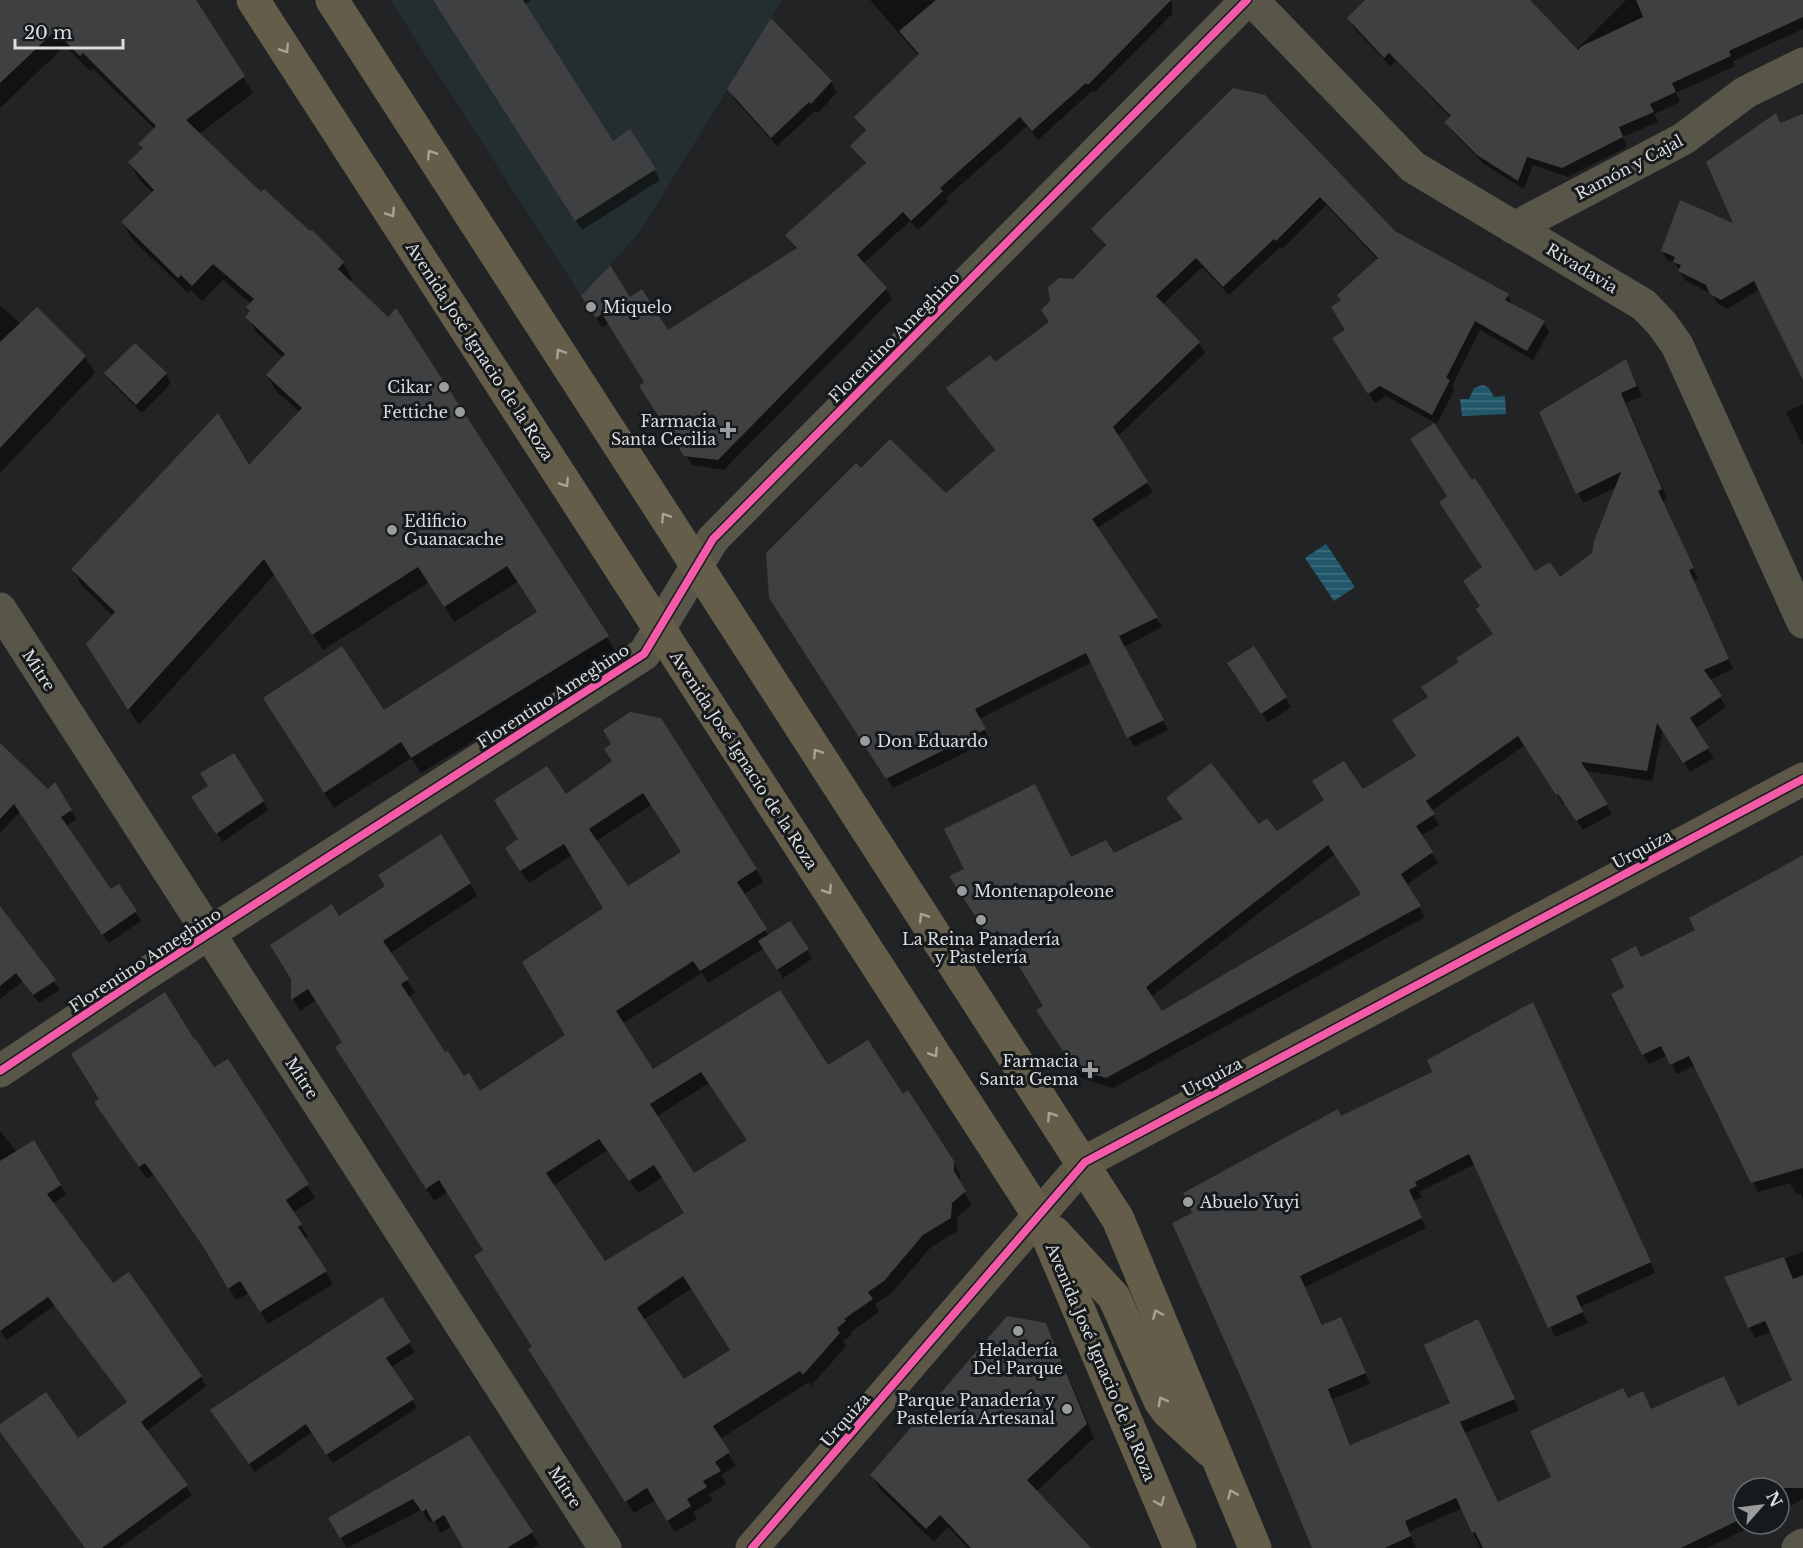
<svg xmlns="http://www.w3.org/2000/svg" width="1803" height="1548" font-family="'Libre Baskerville',serif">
<defs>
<pattern id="water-rules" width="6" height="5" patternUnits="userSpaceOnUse" patternTransform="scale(1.5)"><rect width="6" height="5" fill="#205869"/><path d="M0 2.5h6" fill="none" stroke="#40707e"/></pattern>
</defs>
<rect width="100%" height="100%" fill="#212324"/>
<path fill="#242d30" d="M390,0H782L640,232L581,296Z"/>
<g fill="url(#water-rules)">
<path d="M1483,385L1489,388L1494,397L1505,396L1506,414L1462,416L1460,399H1469L1474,388Z"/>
<path d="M1326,544L1355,587L1334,601L1305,558Z"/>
</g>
<g fill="#0007" fill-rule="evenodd">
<path d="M11,0H194L253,93L199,134L261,194L343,263L352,279L350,282L607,637L617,653L421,773L411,758L334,808L274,715L383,712L538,613L517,582L454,622L429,582L323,650L275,574L139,725L97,661L113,616L82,586L73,569L248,467L300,412L277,392L267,376L283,358L257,333L247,317L251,312V304L223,280L202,301L191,290L188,293L132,239L123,223L153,193L139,179L130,163L143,150L140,144L155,129L93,69L90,71L65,46L0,108V10Z"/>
<path d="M435,0H531L524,5L613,143L654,170L660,180L582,230Z"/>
<path d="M870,0L1172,1V14L1094,93L1092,91L1038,140L1027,126L946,198L948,201L918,230L910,221L863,264L886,289L892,299L724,470L692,465L647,396L646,382L609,323L602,327L589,306L629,299L667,332L797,250L787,235L866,165L852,146L866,132L856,117L919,56Z"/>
<path d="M1367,0H1528L1576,50L1626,0H1803V29L1733,61L1735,66L1676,93L1680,102L1654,114L1658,122L1623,137L1627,147L1568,177L1533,165L1524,189L1484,164L1452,131L1446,122L1451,118L1396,61L1390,66L1354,28L1349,18Z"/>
<path d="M831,82L837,92L818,113L815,111L777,146L734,99L729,89Z"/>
<path d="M1233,90L1394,232L1507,295L1513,305L1544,323L1549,332L1533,360L1480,330L1452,386L1454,391L1437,424L1386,396L1375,403L1339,349L1347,331L1342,301L1378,260L1326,205L1282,249L1280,247L1229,295L1202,267L1162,305L1199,343L1205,353L1117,437L1153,492L1097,528L1162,627L1124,647L1168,730L1134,747L1092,662L979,719L990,740L893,788L776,608L861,470L946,495L996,452L948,389L995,364L1050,323L1074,280L1106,247L1093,229Z"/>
<path d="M1803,115V377L1760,289L1727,309L1717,303L1712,294L1685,280L1675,263L1667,260L1662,251L1736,226L1781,125Z"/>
<path d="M0,306L21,324L85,357L95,373L0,473Z"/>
<path d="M135,345L166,374L171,383L142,413L111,382L106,373Z"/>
<path d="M1631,371L1642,396L1626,403L1667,499L1662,502L1698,579L1693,581L1733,669L1709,680L1726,707L1695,729L1714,758L1690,772L1663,730L1652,781L1586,771L1612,814L1583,830L1565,803L1563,804L1525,745L1431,811L1439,825L1421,836L1438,863L1406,885L1425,917L1113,1088L1081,1078L1044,1021L1045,1007L1005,941L995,945L957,886L1071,859L1114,855L1184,820L1168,798L1277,833L1363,791L1418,757L1429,698L1461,663L1494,635L1535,573L1560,579L1593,554L1617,487L1583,503L1540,413ZM1335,854L1362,895L1162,1013L1151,997Z"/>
<path d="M1803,404V445L1786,412Z"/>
<path d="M1253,648L1291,707L1268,722L1234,672Z"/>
<path d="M0,745L48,791L54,785L76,819L66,826L111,891L119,886L141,921L109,943L20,812L0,833Z"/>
<path d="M614,762L756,869L763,882L743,895L769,936L790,923L812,959L783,978L764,948L708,983L702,973L622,1024L652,1071L828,1067L903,1096L953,1162L960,1175V1185L972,1205L958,1216L957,1231L930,1248L891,1294L875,1304L879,1312L851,1332L852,1335L843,1341L846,1346L811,1386L809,1382L720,1439L736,1466L721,1475L726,1484L709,1494L713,1500L693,1512L697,1519L675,1532L655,1500L634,1513L537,1362L533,1348L485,1250L448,1192L434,1201L344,1060V1043L316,1000L300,1011L293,999V979L339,918L470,883L477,896L390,953L415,993L407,997L444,1054L464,1078L479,1092L567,1036L605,909L572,855L529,883L514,861L520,840L565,796ZM651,805L682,853L627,888L595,842ZM709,1083L749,1141L693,1175L656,1117ZM608,1150L638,1193L662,1177L686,1213L605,1263L553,1186ZM692,1288L732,1351L684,1381L643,1320Z"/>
<path d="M263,801L268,810L223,842L198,806Z"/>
<path d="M1803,857V1200L1801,1193L1797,1195L1790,1183L1758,1192L1695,1065L1677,1074L1667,1055L1649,1064L1643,1054L1626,988L1641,958L1697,930Z"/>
<path d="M1,910L60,990L39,1003L23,981L0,999Z"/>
<path d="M1538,1014L1655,1273L1580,1307L1588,1323L1555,1337L1475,1164L1419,1192L1422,1197L1413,1201L1426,1228L1305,1287L1323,1326L1346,1329L1370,1384L1332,1399L1351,1446L1452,1404L1483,1331L1519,1410L1465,1433L1498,1503L1553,1478L1628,1399L1651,1410L1738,1407L1794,1381L1770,1332L1755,1338L1726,1278L1803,1252V1499L1779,1512V1488H1743V1524H1756L1707,1548H1480L1462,1508L1409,1532L1416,1548H1313L1194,1214L1341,1118L1434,1073Z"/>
<path d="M227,1061L315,1198L293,1213L308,1237L305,1239L333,1284L268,1324L249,1293L236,1300L215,1264L153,1175L147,1179L104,1115L214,1070Z"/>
<path d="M0,1131L17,1152L34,1142L66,1195L53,1203L113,1285L201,1377L206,1386L147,1431L192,1495L120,1548H85L0,1430V1426L78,1440L128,1403L55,1305L7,1340L0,1331Z"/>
<path d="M381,1299L415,1352L391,1367L417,1408L333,1463L312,1432L255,1472L212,1410Z"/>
<path d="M1045,1324L1053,1339L1094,1438L1036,1492L1086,1548H968L948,1527L934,1542L880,1489L872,1475Z"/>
<path d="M469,1437L539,1544L533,1548H465L452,1526L441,1533L434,1520L430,1523L421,1510L347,1548L330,1518Z"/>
</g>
<g fill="#3f4041" fill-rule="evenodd">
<path d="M0,0H196L245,76L186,120L261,192L264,189L310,231L312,230L344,262L338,269L388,317L396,308L609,636L411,758L401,742L324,793L263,698L342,646L384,710L537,612L507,566L444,607L418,567L312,635L264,559L128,710L86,644L115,612L71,569L218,413L249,465L302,408L266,375L285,354L245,317L250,311L246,307L254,299L213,264L192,286L181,275L178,278L121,222L154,190L128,162L143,148L138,144L156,126L83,53L80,56L55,31L0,83Z"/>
<path d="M433,0H523L613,141L630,129L656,169L575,221Z"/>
<path d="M936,0H1171L1088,85L1086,83L1032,131L1020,117L940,188L943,191L911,221L903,212L857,255L887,288L718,460L684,456L639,386L644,382L602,314L596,318L581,296L610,265L630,297L642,289L668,330L797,248L785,235L866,163L850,146L866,130L854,117L919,54L899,31Z"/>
<path d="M1365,0H1530L1578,50L1582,46L1643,17L1636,0H1803V17L1729,51L1731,56L1672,83L1676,92L1650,104L1654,112L1619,127L1623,137L1562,168L1527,157L1518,181L1477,155L1444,122L1451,116L1389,53L1384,58L1347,18Z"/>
<path d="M771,18L832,81L811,104L809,102L771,138L727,89Z"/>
<path d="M1233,88L1265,95L1395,231L1509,294L1505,300L1545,321L1527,351L1475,321L1446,378L1450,380L1432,415L1380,386L1368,394L1332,338L1345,330L1331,307L1341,300L1337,295L1378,258L1320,197L1276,241L1274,239L1223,287L1196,258L1156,296L1200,342L1113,427L1148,482L1092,519L1158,617L1119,636L1164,720L1127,738L1086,653L975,709L986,729L886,779L769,598L766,553L856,463L861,468L890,439L946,493L995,450L946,388L990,355L995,362L1049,322L1041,310L1050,301L1048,287L1059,278L1073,279L1106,245L1091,229Z"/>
<path d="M1776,113L1780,123L1803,114V380L1754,281L1721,300L1710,294L1706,285L1678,271L1681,265L1673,262L1675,257L1661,251L1680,200L1733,223L1706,162Z"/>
<path d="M37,307L86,356L0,448V342Z"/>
<path d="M135,343L167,373L136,405L104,373Z"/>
<path d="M1626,359L1637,386L1621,393L1662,489L1658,491L1694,568L1689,570L1729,659L1704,670L1722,696L1690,718L1709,748L1683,763L1657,723L1647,771L1581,762L1608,804L1576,821L1558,794L1556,795L1518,736L1426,801L1435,814L1416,826L1433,852L1401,874L1421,906L1106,1078L1074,1068L1036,1010L1043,1006L998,931L988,936L949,876L964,869L944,829L1035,784L1071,857L1106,840L1114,853L1183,819L1166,798L1211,763L1259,824L1267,818L1277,831L1324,800L1312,781L1344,761L1363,789L1416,756L1392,720L1428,697L1421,687L1459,662L1456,658L1493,634L1476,609L1480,606L1463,581L1482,567L1439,502L1447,496L1410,439L1434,423L1472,480L1475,478L1535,571L1550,562L1560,577L1592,553L1594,541L1621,472L1576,494L1539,412ZM1328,845L1361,894L1162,1011L1146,987Z"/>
<path d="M1254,646L1287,697L1261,714L1227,663Z"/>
<path d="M630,712L661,718L757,869L737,882L767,929L700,971L693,961L616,1011L653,1069L780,990L828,1065L868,1040L903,1094L908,1090L954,1161V1171L966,1191L952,1203L951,1218L923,1235L884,1281L868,1292L873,1299L844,1319L846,1321L837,1328L840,1333L803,1375L800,1371L713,1426L730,1452L715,1462L721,1471L703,1481L707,1487L687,1499L691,1506L667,1521L647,1488L625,1502L528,1349L532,1347L474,1256L483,1250L439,1180L426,1189L335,1047L342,1042L308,989L291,1000V979L270,945L332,904L339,916L385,886L378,875L441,834L471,883L383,941L409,979L401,984L445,1052L448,1051L464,1076L469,1073L480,1091L565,1035L522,962L603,908L564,844L520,871L505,848L518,839L494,800L547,766L566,794L612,761L604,749L611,744L603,730ZM643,793L681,852L628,886L589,829ZM701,1072L747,1140L694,1173L650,1104ZM599,1139L629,1181L654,1165L684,1213L605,1261L546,1173ZM683,1276L730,1350L684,1379L637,1308Z"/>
<path d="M0,743L48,789L55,782L72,810L61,817L111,889L119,884L137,911L102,935L14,804L0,819Z"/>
<path d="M234,753L264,801L216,834L191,797L208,786L200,773Z"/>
<path d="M1803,855V1168L1751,1183L1689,1056L1670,1065L1661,1046L1642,1055L1611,994L1624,987L1611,959L1636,946L1641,957L1695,930L1689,918Z"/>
<path d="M0,906L56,980L33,995L16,973L0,986Z"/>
<path d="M790,921L809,949L777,970L758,941Z"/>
<path d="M165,992L194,1039L195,1038L214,1067L228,1059L309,1184L286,1200L302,1224L298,1227L327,1271L260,1312L240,1281L228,1289L206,1251L162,1187L145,1163L139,1167L94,1102L99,1099L71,1054Z"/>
<path d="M1533,1002L1651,1262L1576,1296L1583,1312L1548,1328L1469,1154L1415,1182L1417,1186L1409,1190L1422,1218L1300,1276L1322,1325L1341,1317L1366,1373L1328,1389L1350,1445L1450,1403L1424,1345L1478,1319L1515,1399L1460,1422L1498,1502L1551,1477L1530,1431L1623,1388L1628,1398L1643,1391L1651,1409L1724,1376L1738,1406L1792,1380L1765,1321L1748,1328L1724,1277L1784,1257L1793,1279L1803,1275V1488H1743V1518L1681,1548H1483L1475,1532L1472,1533L1456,1498L1405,1521L1411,1536L1385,1548H1312L1254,1407L1172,1223L1192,1213L1183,1193L1338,1109L1341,1116L1432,1072L1427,1060Z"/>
<path d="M34,1140L61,1185L47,1194L113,1283L129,1272L202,1376L141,1422L188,1485L102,1548H85L0,1432V1424L46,1392L78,1438L127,1402L48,1297L0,1331V1161Z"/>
<path d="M382,1297L411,1342L386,1358L414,1399L326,1455L306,1424L249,1464L210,1410Z"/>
<path d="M1007,1316L1046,1323L1087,1424L1027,1480L1091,1548H971L940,1515L926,1529L870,1475Z"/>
<path d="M469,1435L533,1532L507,1548H463L444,1515L433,1522L426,1509L422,1512L413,1499L340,1538L328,1518Z"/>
</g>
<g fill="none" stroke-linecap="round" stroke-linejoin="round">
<g stroke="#585549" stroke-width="33">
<path d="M1252,0L1413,167L1644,305L1662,324L1677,345L1803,622"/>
<path d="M1514,228L1683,139L1746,92L1803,64"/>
<path d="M0,609L605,1548"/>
<path d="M0,1071L138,979L644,654L713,539L1247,0"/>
<path d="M1798,1548L1803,1545"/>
</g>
<path stroke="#5c5746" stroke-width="33" d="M752,1548L1085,1162L1803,779"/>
<g stroke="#635d49" stroke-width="33">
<path d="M253,0L1039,1216L1180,1548"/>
<path d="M332,0L1118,1219L1255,1548"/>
<path d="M1054,1232L1114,1297L1160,1401L1169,1413L1210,1451"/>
</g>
<g stroke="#171a1c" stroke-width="11">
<g id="cycleway">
<path d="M0,1071L138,979L644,654L713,539L1247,0"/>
<path d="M752,1548L1085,1162L1803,779"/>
</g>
</g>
<use href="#cycleway" stroke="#f35aa7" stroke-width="8"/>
</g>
<defs><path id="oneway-chevron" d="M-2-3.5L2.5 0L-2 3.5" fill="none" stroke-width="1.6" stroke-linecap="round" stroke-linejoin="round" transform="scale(1.5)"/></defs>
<g stroke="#a5a39b">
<use href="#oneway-chevron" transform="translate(285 49) rotate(57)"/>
<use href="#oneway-chevron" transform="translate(431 154) rotate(-123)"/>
<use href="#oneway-chevron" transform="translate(391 213) rotate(57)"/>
<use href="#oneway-chevron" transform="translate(560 353) rotate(-123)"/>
<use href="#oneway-chevron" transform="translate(565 483) rotate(57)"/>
<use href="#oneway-chevron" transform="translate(665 517) rotate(-123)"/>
<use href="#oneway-chevron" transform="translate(817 753) rotate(-123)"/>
<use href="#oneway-chevron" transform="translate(828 890) rotate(57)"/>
<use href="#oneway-chevron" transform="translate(923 917) rotate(-123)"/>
<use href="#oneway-chevron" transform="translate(934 1053) rotate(57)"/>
<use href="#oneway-chevron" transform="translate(1051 1116) rotate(-123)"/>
<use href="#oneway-chevron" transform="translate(1157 1314) rotate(-113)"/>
<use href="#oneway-chevron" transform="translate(1162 1401) rotate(-119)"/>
<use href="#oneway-chevron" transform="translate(1232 1494) rotate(-113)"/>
<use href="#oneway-chevron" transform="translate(1160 1502) rotate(67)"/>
</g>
<g fill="#9a9c9d" stroke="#171a1c" stroke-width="2">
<circle cx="591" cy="307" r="6"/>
<circle cx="444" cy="387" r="6"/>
<circle cx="460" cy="412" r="6"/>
<path d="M725 421h6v6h6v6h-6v6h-6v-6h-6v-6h6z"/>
<circle cx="392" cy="530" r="6"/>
<circle cx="865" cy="741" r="6"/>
<circle cx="962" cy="891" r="6"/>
<circle cx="981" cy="920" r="6"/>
<path d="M1087 1061h6v6h6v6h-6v6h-6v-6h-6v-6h6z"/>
<circle cx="1188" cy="1202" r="6"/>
<circle cx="1018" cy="1331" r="6"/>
<circle cx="1067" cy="1409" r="6"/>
</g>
<g text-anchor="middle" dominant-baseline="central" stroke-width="6" stroke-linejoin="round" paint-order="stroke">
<g font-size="16" fill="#dbddde" stroke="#171a1c">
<text transform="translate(1629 167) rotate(-28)">Ramón y Cajal</text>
<text transform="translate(1582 268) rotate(31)">Rivadavia</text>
<text transform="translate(894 337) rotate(-45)">Florentino Ameghino</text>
<text transform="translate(480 351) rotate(57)">Avenida José Ignacio de la Roza</text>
<text transform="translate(39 670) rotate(57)">Mitre</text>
<text transform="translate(553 696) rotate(-33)">Florentino Ameghino</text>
<text transform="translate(744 760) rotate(57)">Avenida José Ignacio de la Roza</text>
<text transform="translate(1642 849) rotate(-28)">Urquiza</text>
<text transform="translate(145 960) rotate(-33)">Florentino Ameghino</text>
<text transform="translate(1212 1077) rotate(-28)">Urquiza</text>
<text transform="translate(302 1078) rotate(57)">Mitre</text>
<text transform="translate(1101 1362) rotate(67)">Avenida José Ignacio de la Roza</text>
<text transform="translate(845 1420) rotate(-49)">Urquiza</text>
<text transform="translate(565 1487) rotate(57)">Mitre</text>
</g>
<g font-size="16" fill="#dbddde" stroke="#171a1c" text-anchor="start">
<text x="603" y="307">Miquelo</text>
<text x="432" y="387" text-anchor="end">Cikar</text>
<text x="448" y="412" text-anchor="end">Fettiche</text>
<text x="716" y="421" text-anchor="end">Farmacia<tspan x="716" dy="18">Santa Cecilia</tspan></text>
<text x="404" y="521">Edificio<tspan x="404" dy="18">Guanacache</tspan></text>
<text x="877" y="741">Don Eduardo</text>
<text x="974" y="891">Montenapoleone</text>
<text x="981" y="939" text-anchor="middle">La Reina Panadería<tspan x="981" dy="18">y Pastelería</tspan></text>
<text x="1078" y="1061" text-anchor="end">Farmacia<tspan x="1078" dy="18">Santa Gema</tspan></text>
<text x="1200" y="1202">Abuelo Yuyi</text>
<text x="1018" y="1350" text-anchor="middle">Heladería<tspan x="1018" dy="18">Del Parque</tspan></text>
<text x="1055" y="1400" text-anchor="end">Parque Panadería y<tspan x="1055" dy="18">Pastelería Artesanal</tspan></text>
</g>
</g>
<g transform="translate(1761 1506) rotate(62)"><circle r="28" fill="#171a1c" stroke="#65686a" stroke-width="1.5"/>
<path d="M0-4.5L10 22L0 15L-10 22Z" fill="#9a9c9d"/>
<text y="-9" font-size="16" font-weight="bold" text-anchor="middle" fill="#dbddde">N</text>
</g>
<path d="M15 39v9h108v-9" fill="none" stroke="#dbddde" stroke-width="3"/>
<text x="24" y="39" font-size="18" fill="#dbddde" stroke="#171a1c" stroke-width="4.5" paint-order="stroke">20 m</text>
</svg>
